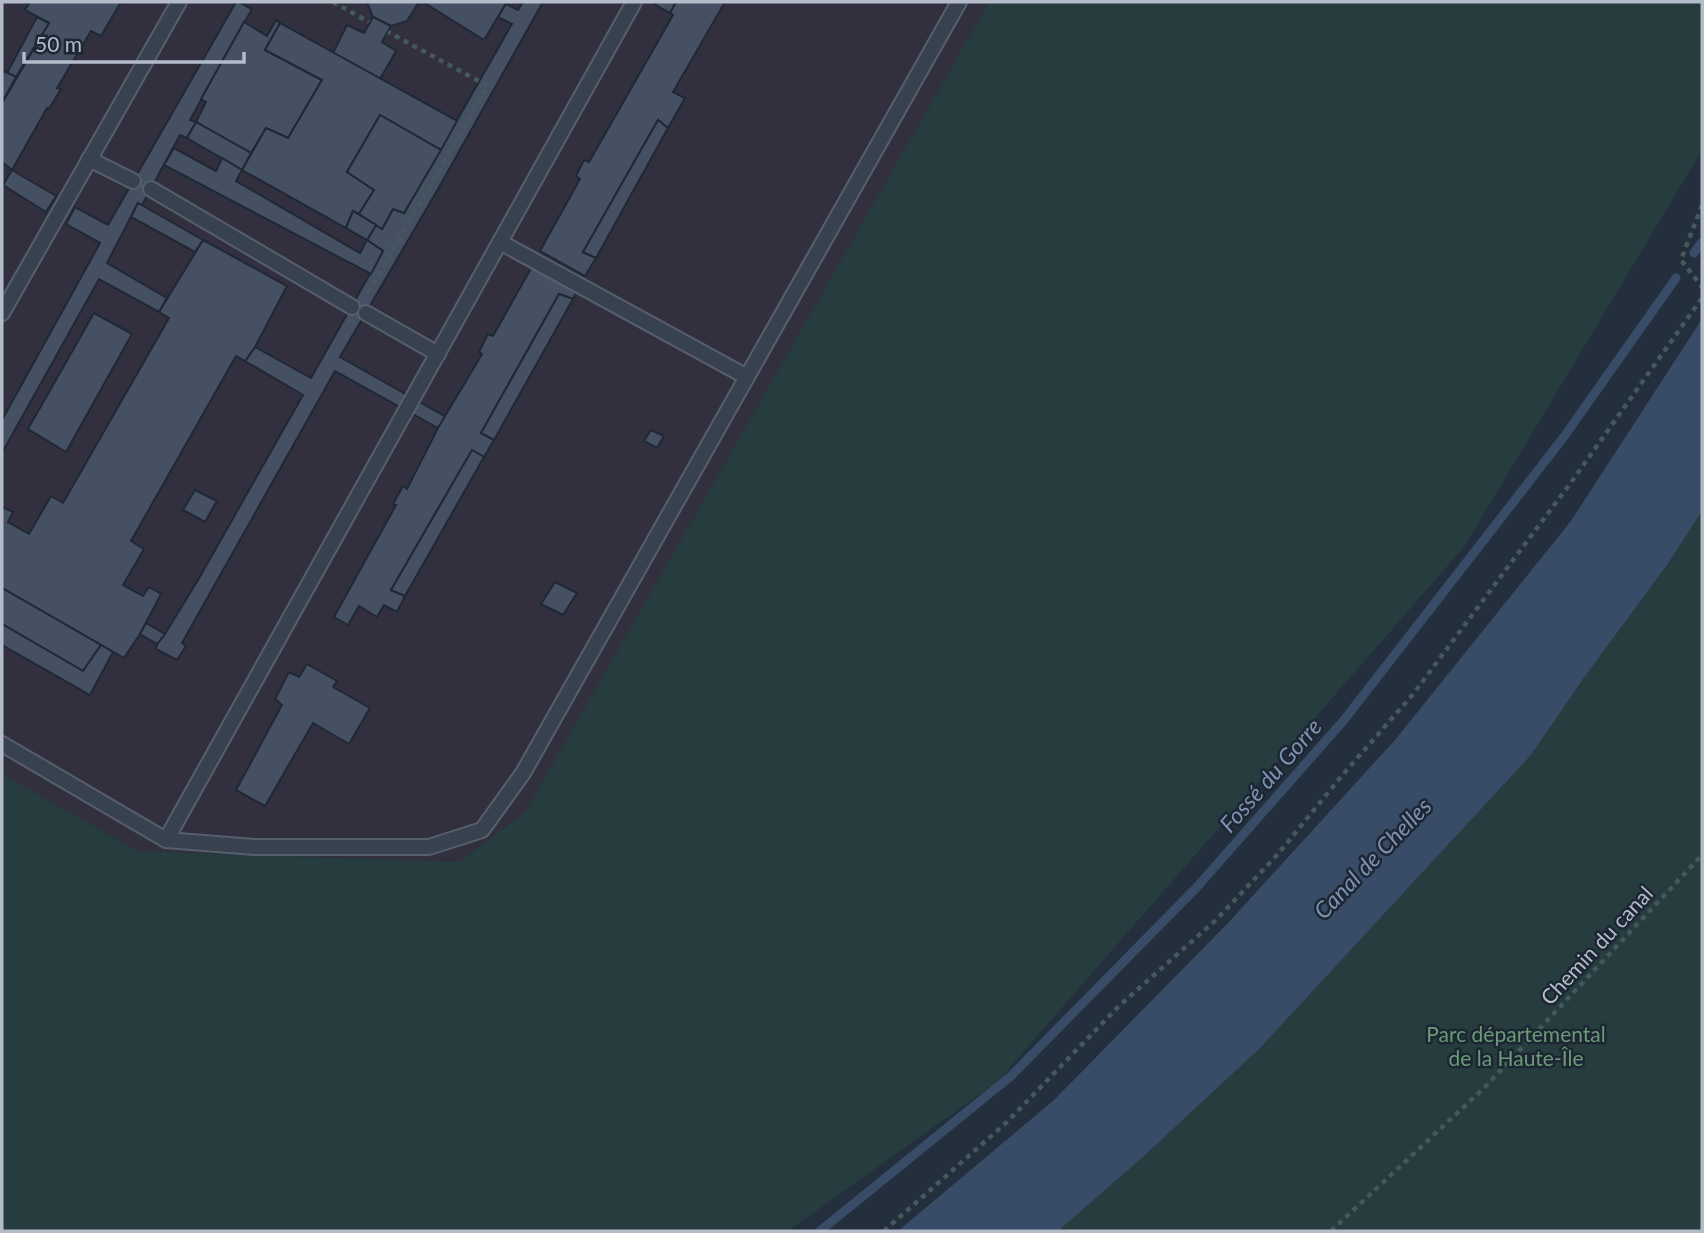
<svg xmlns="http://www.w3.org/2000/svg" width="1704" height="1233" font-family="Lato,sans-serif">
<rect width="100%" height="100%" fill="#242f3e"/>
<path fill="#32303f" d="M2,2H989L525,812L459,862L138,851L2,774Z"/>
<g fill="#263c3f">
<path d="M989,2H1702V150L1464,547L998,1081L788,1231H2V774L138,851L459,862L525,812Z"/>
<path d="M1702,511V1231H1058L1143,1157L1260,1048L1531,755L1583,679L1667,565Z"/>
</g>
<path fill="#394c67" d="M1702,319V511L1667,565L1583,679L1531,755L1260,1048L1143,1157L1058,1231H898L1053,1101L1229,922L1395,740L1571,521Z"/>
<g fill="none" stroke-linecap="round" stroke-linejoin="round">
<g stroke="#394c67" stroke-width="9">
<path d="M1694,253L1702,242"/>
<path d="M820,1231L1011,1076L1197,887L1344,720L1563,438L1676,278"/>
</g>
</g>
<g fill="#455162" stroke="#1f2835" stroke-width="2">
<path d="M30,2H121L101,36L91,31L57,88L61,89L49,109L47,108L12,170L2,162V103L49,23L25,10Z"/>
<path d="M236,2H239L252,9L190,120L196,122L187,138L180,135L142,205L138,203L107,263L167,298L159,312L99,279L2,453V420L100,243L66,224L75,207L108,225Z"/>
<path d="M367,2H419L407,21L391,26L373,17Z"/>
<path d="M423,2H507L484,40Z"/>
<path d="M523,2H543L438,189L340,357L446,417L438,428L335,371L182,643L186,646L177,660L156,649L157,644L165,634L198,580L303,395L245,361L255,347L311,378L383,251L367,240L376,225L382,229L393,209L404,213L512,24L498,17L506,4L518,10Z"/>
<path d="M657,2H676L670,13L655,5Z"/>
<path d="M676,2H725L673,92L685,98L668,128L658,120L583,252L596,258L585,276L540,251L580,179L576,176L584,160L589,162L673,15L670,13Z"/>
<path d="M37,17L49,23L16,77L7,73Z"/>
<path d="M373,17L391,26L382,42L396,51L380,79L333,53L347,25L364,33Z"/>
<path d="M276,20L280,23L265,50L322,80L288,138L266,128L251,153L196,122L206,102L201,99L244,22L267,36Z"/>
<path d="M280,23L457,121L441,150L380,115L347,172L374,190L359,214L353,211L346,228L242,170L266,128L288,138L322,80L265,50Z"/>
<path d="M4,71L16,77L4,99L2,98V74Z"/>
<path d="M380,115L441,150L404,213L393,209L382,229L359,214L374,190L347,172Z"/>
<path d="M658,120L668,128L596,258L583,252Z"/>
<path d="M196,122L251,153L242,170L187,138Z"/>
<path d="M174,148L216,171L222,158L242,170L236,181L360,253L367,240L383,251L371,274L164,165Z"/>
<path d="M12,170L56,196L46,212L3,185Z"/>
<path d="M138,203L203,240L195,252L131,217Z"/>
<path d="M353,211L376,225L367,240L346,228Z"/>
<path d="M203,240L287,286L255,347L245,361L236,356L131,541L144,549L123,585L143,596L149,587L161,594L140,634L124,658L2,588V507L13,512L8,522L29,534L51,496L63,503L169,318L159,312Z"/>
<path d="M534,263L579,287L573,299L559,294L481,433L494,440L484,457L472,450L391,590L405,596L397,612L384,605L377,617L359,606L348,625L334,617L396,505L393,504L403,486L407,489L438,428L482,354L479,352L488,334L493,336Z"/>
<path d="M559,294L573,299L494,440L481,433Z"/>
<path d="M94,313L132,334L66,452L28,429Z"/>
<path d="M651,430L664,436L657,448L644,441Z"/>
<path d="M472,450L484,457L405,596L391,590Z"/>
<path d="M195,490L217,501L205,522L183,510Z"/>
<path d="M555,582L577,593L563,615L541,604Z"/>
<path d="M2,588L101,645L83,671L2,624Z"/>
<path d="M146,623L165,634L157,644L140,634Z"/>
<path d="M2,624L83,671L101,645L113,652L90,695L2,645Z"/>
<path d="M307,664L337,681L333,687L370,708L349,744L313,723L265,806L236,790L282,705L275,699L289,672L299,677Z"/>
</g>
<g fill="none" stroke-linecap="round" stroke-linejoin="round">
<g stroke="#565f6c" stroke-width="18">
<g id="lane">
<path d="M89,159L133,181"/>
<path d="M151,189L352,307"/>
<path d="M500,242L747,377"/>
<path d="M2,313L179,2"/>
<path d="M366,313L438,354"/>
<path d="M2,744L166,840L254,847H429L482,830L523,773L959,2"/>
<path d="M166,840L634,2"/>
</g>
</g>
<g stroke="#44595c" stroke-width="4.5" stroke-dasharray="5 5" stroke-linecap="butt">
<path d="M333,2L369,22"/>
<path d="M1702,205L1681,260L1702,287"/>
<path d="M368,293L488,86L388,32"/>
<path d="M884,1231L1007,1122L1119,1006L1216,920L1278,854L1340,778L1414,693L1572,481L1702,298"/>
<path d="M1331,1231L1485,1087L1702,855"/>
</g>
<use href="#lane" stroke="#38414e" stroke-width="14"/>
</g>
<g text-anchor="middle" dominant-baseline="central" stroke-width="5" stroke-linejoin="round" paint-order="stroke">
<g font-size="21" fill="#b4bcc9" stroke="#1d2633">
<text transform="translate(1596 945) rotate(-47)">Chemin du canal</text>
</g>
<g font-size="21" fill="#6b9a76" stroke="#1d2633">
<text x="1516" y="1033">Parc départemental<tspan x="1516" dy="24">de la Haute-Île</tspan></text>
</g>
<g font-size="23" font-style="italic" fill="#7c92b1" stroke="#1d2633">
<text transform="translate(1270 775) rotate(-49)">Fossé du Gorre</text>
<text transform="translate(1372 858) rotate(-46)">Canal de Chelles</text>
</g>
</g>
<rect width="1704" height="1233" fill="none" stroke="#b4bcc9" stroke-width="7"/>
<path d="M24 52v10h220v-10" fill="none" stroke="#b4bcc9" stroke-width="3.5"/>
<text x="35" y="52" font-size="21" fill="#b4bcc9" stroke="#1d2633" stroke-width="5" paint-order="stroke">50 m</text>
</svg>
